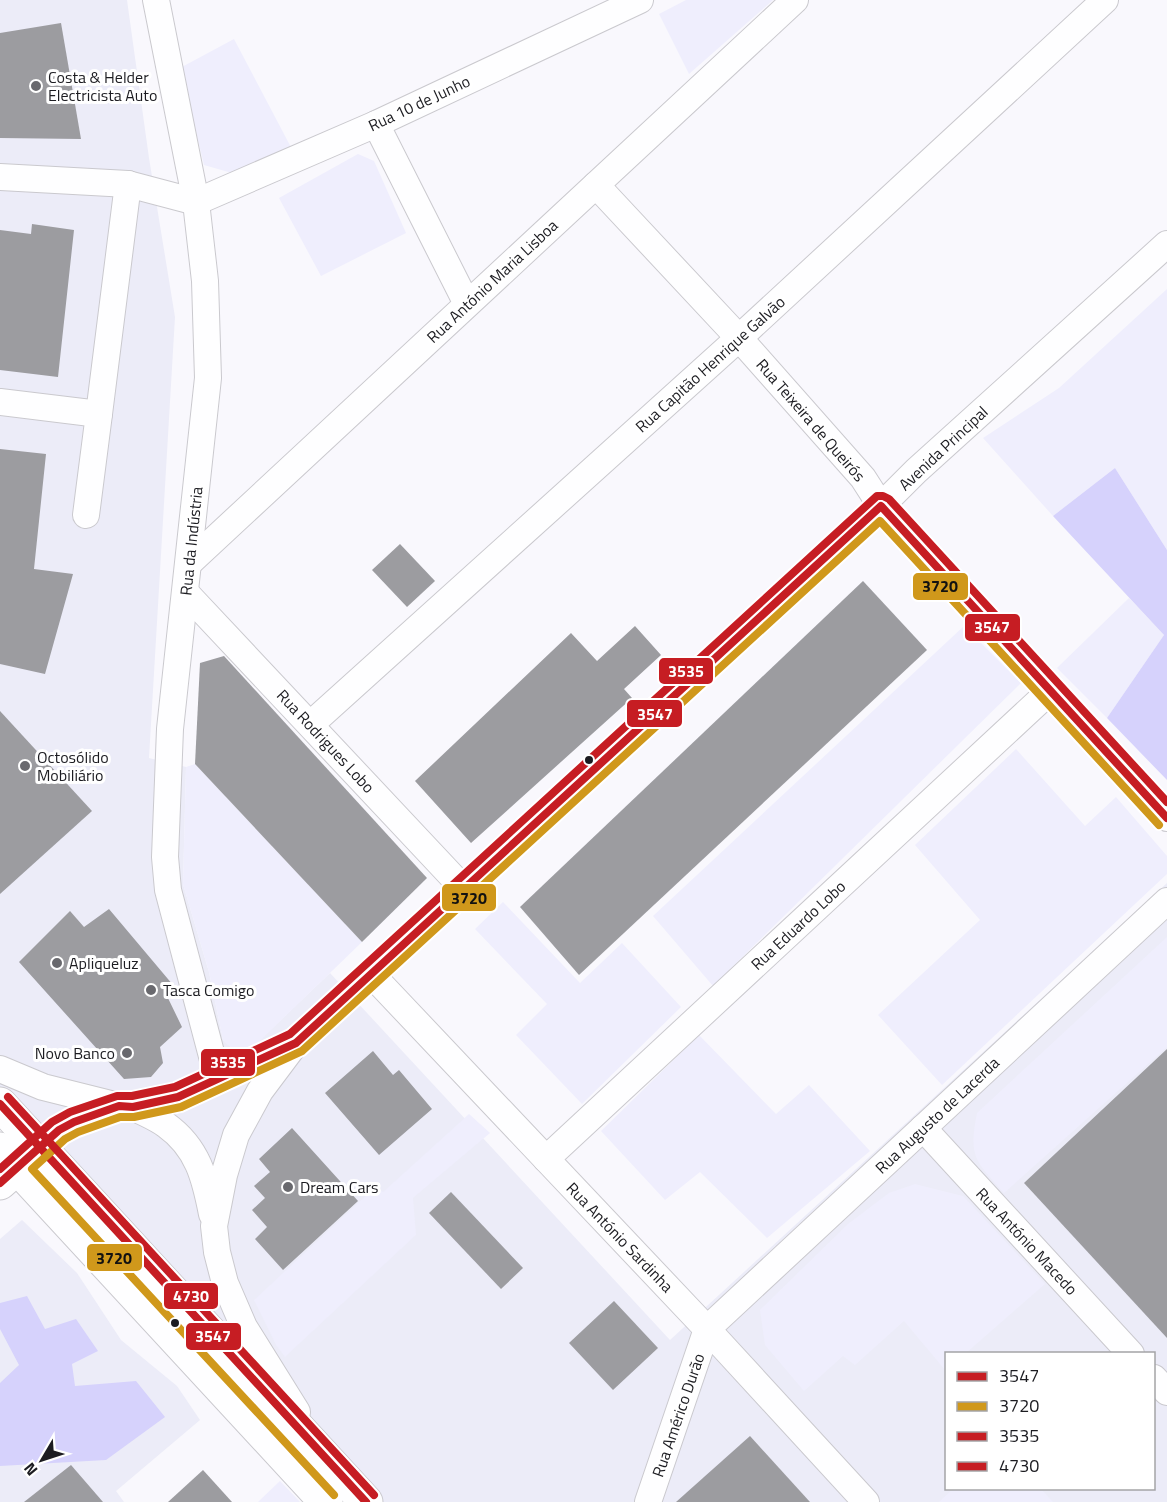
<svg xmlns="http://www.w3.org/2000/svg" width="1167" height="1502" font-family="'Titillium Web',sans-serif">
<rect width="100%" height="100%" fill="#f9f8fd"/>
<g fill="#ececf8" fill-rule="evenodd">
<path d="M0,0H127L149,158L175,317L149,758L186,767L183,884L209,972L223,1040L242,1057L330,973L670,1340L1167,883V1502H346L0,1123ZM946,1354H1154V1488H946Z"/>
<path d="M22,1220L77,1273L121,1340L177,1386L200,1420L116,1491L124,1502H0V1239Z"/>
</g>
<g fill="#efeefd">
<path d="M686,0H773L689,74L659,14Z"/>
<path d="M234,39L294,153L239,175L204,165L180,68Z"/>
<path d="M358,154L374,161L406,233L321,276L279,198Z"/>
<path d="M1167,289V550L1115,468L1053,516L983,438L1059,388Z"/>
<path d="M1129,598L1164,635L1107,718L1057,668Z"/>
<path d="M964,626L1021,683L713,986L653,916Z"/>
<path d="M1016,749L1085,826L1116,797L1167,856V874L942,1085L878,1015L980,920L915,845Z"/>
<path d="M195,764L362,942L242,1058L223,1040L209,972L183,884L186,767Z"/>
<path d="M503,902L580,983L622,943L681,1007L582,1104L516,1035L547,1004L475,929Z"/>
<path d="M1167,937V1047L1004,1193C976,1161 968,1158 977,1113Z"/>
<path d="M699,1035L776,1114L809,1085L870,1151L767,1238L700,1172L665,1200L601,1131Z"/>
<path d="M469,1114L490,1133L413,1198L416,1235L285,1357L276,1345L254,1300L375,1187L383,1192Z"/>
<path d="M915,1184L963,1196L1045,1284L966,1353L946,1354V1371L904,1321L855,1365L843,1356L804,1391L765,1345L760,1310L848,1224L889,1193Z"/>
<path d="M280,1481L300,1502H258Z"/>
<path d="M953,1489H1041L1053,1502H939Z"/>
</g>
<g fill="#d6d2fc">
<path d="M1115,468L1167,550V780L1107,718L1164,635L1053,516Z"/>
<path d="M27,1296L45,1329L76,1319L98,1351L72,1364L75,1386L136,1381L165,1417L106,1460L0,1466V1383L19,1365L0,1329V1303Z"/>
</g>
<g fill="#9c9ca0">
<path d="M61,23L81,139L0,138V33Z"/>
<path d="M32,224L74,230L58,377L0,370V230L31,234Z"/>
<path d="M0,449L46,454L34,569L73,574L45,674L0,664Z"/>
<path d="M400,544L435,581L407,607L372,570Z"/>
<path d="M863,581L927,650L579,975L520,907Z"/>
<path d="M635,626L661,655L624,689L632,698L471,843L415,781L571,633L597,661Z"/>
<path d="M224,656L427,878L362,942L195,764L200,663Z"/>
<path d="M0,711L92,811L0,894Z"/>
<path d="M109,909L173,985L166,994L182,1027L160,1047L163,1063L151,1077L124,1079L19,962L70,911L84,927Z"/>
<path d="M1167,1049V1338L1024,1183Z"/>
<path d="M373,1051L393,1075L399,1070L432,1109L379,1155L325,1093Z"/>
<path d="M292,1128L358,1201L283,1270L255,1239L267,1227L252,1210L265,1198L254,1186L270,1172L259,1159Z"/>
<path d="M451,1192L523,1268L501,1289L429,1213Z"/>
<path d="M614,1301L658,1348L613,1390L569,1343Z"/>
<path d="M750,1436L810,1502H676Z"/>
<path d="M71,1465L103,1502H24Z"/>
<path d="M203,1470L232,1502H168Z"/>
</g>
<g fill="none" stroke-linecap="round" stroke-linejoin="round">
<g stroke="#cac9ce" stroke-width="28">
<g id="minor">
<path d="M156,0L196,202L205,281L208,378L170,729L165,857L168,890L218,1079"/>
<path d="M376,124L467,304"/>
<path d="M0,177L128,184L196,202L376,124L640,0"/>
<path d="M596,185L739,338L863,478L881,506L1167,818"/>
<path d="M0,402L99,414L128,184"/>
<path d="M86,515L99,414"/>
<path d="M189,563L795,0"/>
<path d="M186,593L464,889"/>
<path d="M311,724L739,338L1105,0"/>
<path d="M372,975L707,1329L866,1502"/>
<path d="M0,1069L43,1087L119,1106L133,1107L178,1097L293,1044"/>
<path d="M133,1107C144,1113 157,1118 166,1125C198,1148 205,1178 212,1214"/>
<path d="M923,1128L1131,1354"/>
<path d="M27,1159L59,1130L74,1122L119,1106"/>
<path d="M546,1159L1050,691"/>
<path d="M1154,1378L1167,1392"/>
<path d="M297,1412L244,1327L225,1283L217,1252L214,1226L224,1175L236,1135L260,1091L296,1043L881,506L916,471L1167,244"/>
<path d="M648,1502L707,1329L1167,901"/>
</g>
</g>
<g stroke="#cac9ce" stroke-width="35">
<path id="secondary" d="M0,1183L17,1168"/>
</g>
<g stroke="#cac9ce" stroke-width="35">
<g id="primary">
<path d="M0,1104L366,1502"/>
<path d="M0,1149L326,1502"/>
</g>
</g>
<use href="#minor" stroke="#fefeff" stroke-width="26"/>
<use href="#secondary" stroke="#fefeff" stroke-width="33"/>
<use href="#primary" stroke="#fefeff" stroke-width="33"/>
<g stroke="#fff" stroke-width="12">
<g id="bus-1">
<path d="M0,1104L366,1502"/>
<path d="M0,1183L59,1130L74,1122L119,1106L133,1107L178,1097L296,1043L881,506L1167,818"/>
</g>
</g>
<g stroke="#fff" stroke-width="12">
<path id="bus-2" d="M334,1495L32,1169L65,1139L78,1132L120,1117H134L181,1107L302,1051L880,521L1159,825"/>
</g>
<g stroke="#fff" stroke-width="12">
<path id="bus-3" d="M0,1169L52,1122L70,1112L117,1096H132L175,1087L290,1034L877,496H883L889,499L1167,802"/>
</g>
<g stroke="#fff" stroke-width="12">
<path id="bus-4" d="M8,1097L374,1495"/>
</g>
<use href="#bus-1" stroke="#c61d23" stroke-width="8"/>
<use href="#bus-2" stroke="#d0981b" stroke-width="8"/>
<use href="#bus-3" stroke="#c61d23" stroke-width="8"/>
<use href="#bus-4" stroke="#c61d23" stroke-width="8"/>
</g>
<g fill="#69696e" stroke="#fff" stroke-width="2">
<circle cx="36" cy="86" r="6"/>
<circle cx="25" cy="766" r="6"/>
<circle cx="57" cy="963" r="6"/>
<circle cx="151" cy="990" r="6"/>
<circle cx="127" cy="1053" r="6"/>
<circle cx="288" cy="1187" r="6"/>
</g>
<g fill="#1c1c21" stroke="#fff" stroke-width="2">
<circle cx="589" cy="760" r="5"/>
<circle cx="175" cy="1323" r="5"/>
</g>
<g text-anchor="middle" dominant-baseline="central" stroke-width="6" stroke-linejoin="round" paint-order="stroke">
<g font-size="16" fill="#1c1c21" stroke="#fff" text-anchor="start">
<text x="48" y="77">Costa &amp; Helder<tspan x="48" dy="18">Electricista Auto</tspan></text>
<text x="37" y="757">Octosólido<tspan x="37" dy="18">Mobiliário</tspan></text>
<text x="69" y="963">Apliqueluz</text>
<text x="163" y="990">Tasca Comigo</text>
<text x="115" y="1053" text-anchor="end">Novo Banco</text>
<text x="300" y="1187">Dream Cars</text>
</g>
<g font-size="16" fill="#1c1c21" stroke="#fff">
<text transform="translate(419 103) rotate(-25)">Rua 10 de Junho</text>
<text transform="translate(492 281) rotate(-43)">Rua António Maria Lisboa</text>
<text transform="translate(710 364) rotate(-42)">Rua Capitão Henrique Galvão</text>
<text transform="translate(811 420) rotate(49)">Rua Teixeira de Queirós</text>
<text transform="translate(943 448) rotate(-43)">Avenida Principal</text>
<text transform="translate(191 541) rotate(-84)">Rua da Indústria</text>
<text transform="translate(326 741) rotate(47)">Rua Rodrigues Lobo</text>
<text transform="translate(798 925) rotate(-43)">Rua Eduardo Lobo</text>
<text transform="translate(937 1115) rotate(-43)">Rua Augusto de Lacerda</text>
<text transform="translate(620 1237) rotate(46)">Rua António Sardinha</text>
<text transform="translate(1027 1241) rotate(47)">Rua António Macedo</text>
<text transform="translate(678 1415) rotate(-71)">Rua Américo Durão</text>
</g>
</g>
<g stroke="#fff" stroke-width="2">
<rect x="912" y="572" width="57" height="29" rx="6" fill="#d0981b"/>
<rect x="964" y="613" width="57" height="29" rx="6" fill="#c61d23"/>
<rect x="658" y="657" width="56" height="28" rx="6" fill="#c61d23"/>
<rect x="626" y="699" width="57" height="29" rx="6" fill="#c61d23"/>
<rect x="441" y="883" width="56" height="29" rx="6" fill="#d0981b"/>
<rect x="200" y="1048" width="56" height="29" rx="6" fill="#c61d23"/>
<rect x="86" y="1243" width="57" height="29" rx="6" fill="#d0981b"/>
<rect x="163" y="1282" width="56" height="28" rx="6" fill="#c61d23"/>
<rect x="185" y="1322" width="57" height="29" rx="6" fill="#c61d23"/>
</g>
<g font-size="16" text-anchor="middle" font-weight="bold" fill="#fff">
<text x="992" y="633">3547</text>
<text x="686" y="677">3535</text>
<text x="655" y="720">3547</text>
<text x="228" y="1068">3535</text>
<text x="191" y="1302">4730</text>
<text x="213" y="1342">3547</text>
</g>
<g font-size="16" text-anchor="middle" font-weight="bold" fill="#111">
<text x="940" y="592">3720</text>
<text x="469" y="904">3720</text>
<text x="114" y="1264">3720</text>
</g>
<rect x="945" y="1352" width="210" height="138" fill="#ffffff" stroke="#a4a4a6" stroke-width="1.5"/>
<rect x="957" y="1372" width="30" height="9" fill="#c61d23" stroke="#a4a4a6" stroke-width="1.5"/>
<text x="999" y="1382" font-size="18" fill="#1c1c21">3547</text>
<rect x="957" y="1402" width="30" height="9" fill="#d0981b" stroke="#a4a4a6" stroke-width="1.5"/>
<text x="999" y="1412" font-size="18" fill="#1c1c21">3720</text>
<rect x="957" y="1432" width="30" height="9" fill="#c61d23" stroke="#a4a4a6" stroke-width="1.5"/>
<text x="999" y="1442" font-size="18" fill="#1c1c21">3535</text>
<rect x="957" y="1462" width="30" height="9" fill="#c61d23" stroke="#a4a4a6" stroke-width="1.5"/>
<text x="999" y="1472" font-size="18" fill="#1c1c21">4730</text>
<g transform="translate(42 1460) rotate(231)" stroke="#ffffff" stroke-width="4.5" paint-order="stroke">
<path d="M0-4.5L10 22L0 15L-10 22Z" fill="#1c1c21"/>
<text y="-9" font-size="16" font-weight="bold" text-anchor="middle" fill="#1c1c21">N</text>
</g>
</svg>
